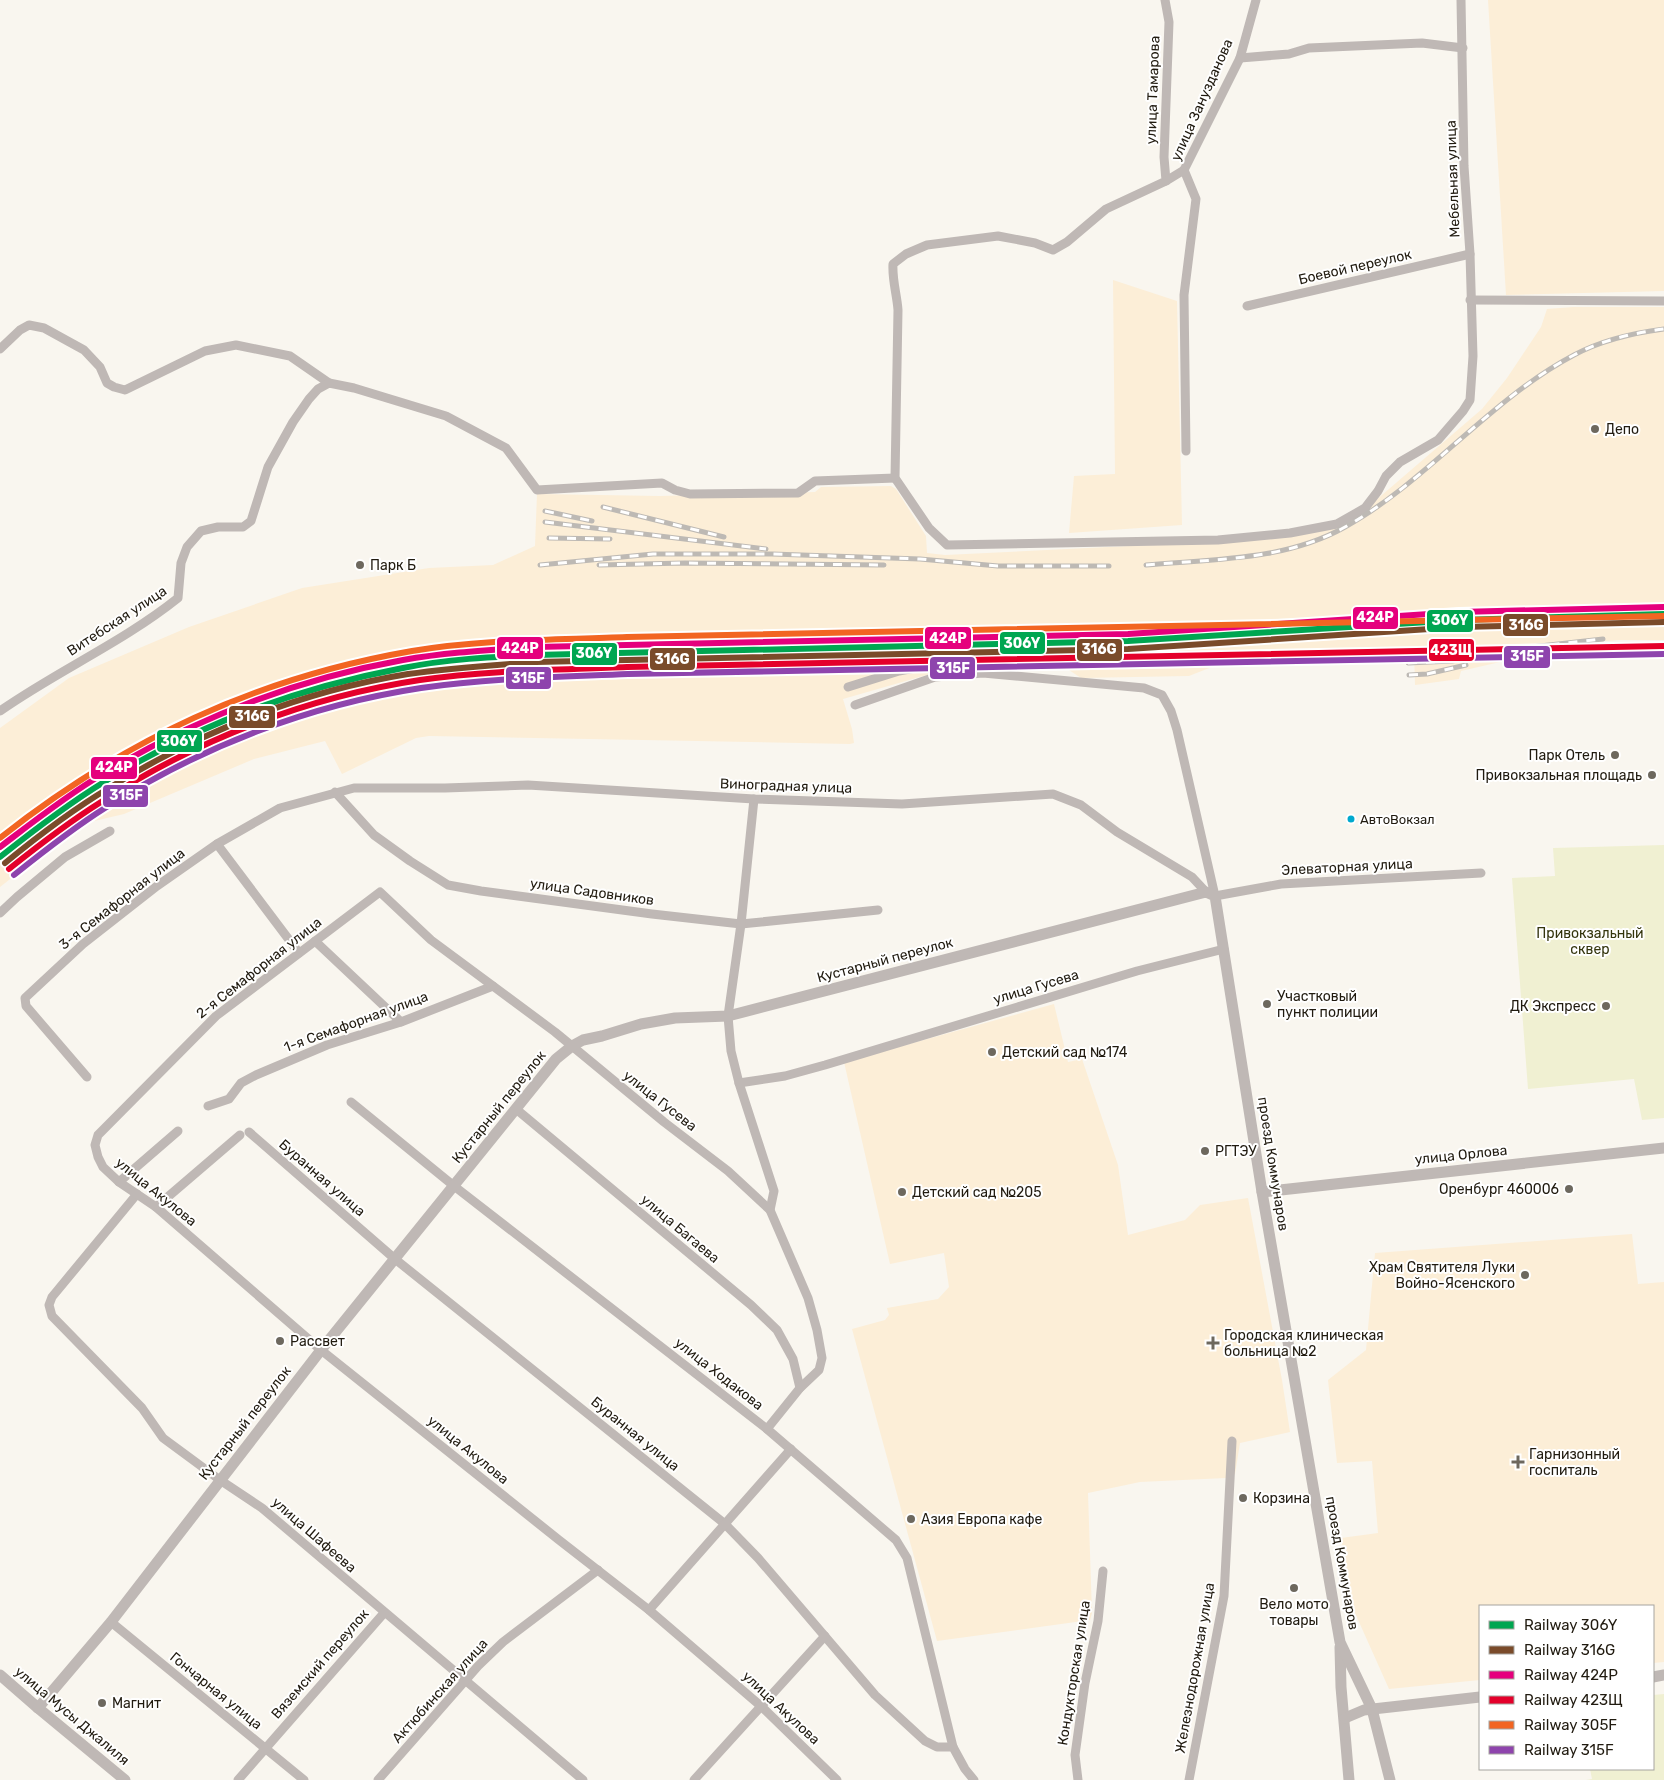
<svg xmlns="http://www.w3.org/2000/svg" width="1664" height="1780" font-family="Rubik,sans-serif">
<rect width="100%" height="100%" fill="#f9f6ef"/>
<g fill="#fceed7">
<path d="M1488,0H1664V291L1506,295Z"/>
<path d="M1113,280L1177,301L1182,525L1069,533L1074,476L1115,474Z"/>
<path d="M1573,307H1664V640H1619L1583,643L1461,671L1459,679L1415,685L1414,650L1289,651L1232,659L1189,676L1081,678L1069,670L979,660L843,699L852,729L854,743L850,744L429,736L416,738L342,774L325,741L254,759L124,814L90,822L37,858L0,887V728L69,678L189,627L302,588L429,568L493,565L535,546L537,494L660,496L815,492L821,487L891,486L896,489L926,536L927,553L945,555L1252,540L1332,529L1368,507L1482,409L1507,378L1541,327L1547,309Z"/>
<path d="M1054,1004L1068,1062L1082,1059L1118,1165L1128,1235L1185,1220L1200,1205L1248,1198L1282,1380L1290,1432L1240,1443L1235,1474L1226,1478L1140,1482L1088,1493L1092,1613L1090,1620L937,1641L852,1329L885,1320L889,1315L887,1308L938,1299L949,1287L944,1253L890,1264L844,1062Z"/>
<path d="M1632,1234L1638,1284L1664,1282V1662L1653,1663V1606H1480V1680L1389,1689L1355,1613L1341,1538L1378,1533L1372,1461L1337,1463L1328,1380L1366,1350L1375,1253Z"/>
</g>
<g fill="#f0f0d2">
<path d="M1664,845V1118L1642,1120L1634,1079L1528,1089L1512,878L1555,876L1553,848Z"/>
<path d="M1664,1694V1780H1586L1592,1779L1590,1769H1653V1695Z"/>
</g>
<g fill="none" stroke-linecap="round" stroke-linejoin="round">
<g stroke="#bfb8b5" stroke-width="9">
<path d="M1165,0L1169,22L1164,157L1166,181L1106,209L1067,242L1053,250L1035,243L998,236L927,245L906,254L893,264C892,280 897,295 898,310L895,478L929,528L947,545L1218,540L1290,533L1337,524L1365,508L1378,491L1386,476L1400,462L1438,440L1463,411L1470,400L1473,356L1470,254L1464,166L1461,0"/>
<path d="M1240,58L1289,54L1309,48L1422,43L1463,48"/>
<path d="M1166,181L1184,170"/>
<path d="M1470,300L1664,301"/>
<path d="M1247,306L1470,254"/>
<path d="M0,349L20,330L29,325L44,328L84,350L100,367L107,383L114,387L125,390L205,351L236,345L290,356L329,383"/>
<path d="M1186,451L1184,295L1196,199L1184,170L1240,58L1256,0"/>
<path d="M848,687L899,671L941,663L952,676"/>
<path d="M855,705L935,677L983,673L1144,688L1162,695L1171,711L1177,730L1215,896L1281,884L1481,873"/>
<path d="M0,711C57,671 123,642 178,598L181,563L187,547L201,531L218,527H243L251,521L268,467L293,422L309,399L318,389L329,383L354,388L446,416L506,448L537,490L662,483L675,490L690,494L798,493L815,481L895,478"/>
<path d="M335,792L374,835L410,861L448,885L481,891L652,914L741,924L878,910"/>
<path d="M754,799L741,924L728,1016L731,1051L739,1083L774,1191L770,1210"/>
<path d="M217,844L299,953"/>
<path d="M0,913L17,897L65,857L110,831"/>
<path d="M315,941L401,1022"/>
<path d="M87,1077L26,1006L25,998L83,944L157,886L217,844L280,808L354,788H445L528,785L754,799L902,804L1053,794L1081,805L1117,832L1192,877L1206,892"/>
<path d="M739,1083L785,1076L825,1065L1137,971L1224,949"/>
<path d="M351,1102L454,1186L767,1429L896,1540L907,1558L953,1747"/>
<path d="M208,1106L229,1099L241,1083L256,1075L327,1045L401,1022L493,986"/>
<path d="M516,1109L751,1305L777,1330L793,1359L800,1388"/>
<path d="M249,1132L395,1259L725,1524L758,1558L875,1695L925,1741L937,1747H953L965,1769L974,1780"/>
<path d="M119,1182L178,1131"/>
<path d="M137,1194L52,1297L49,1305L52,1316L142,1408L163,1438L220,1480L262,1508L583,1780"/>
<path d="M156,1207L240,1135"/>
<path d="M767,1429L800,1388L819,1370L822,1358L817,1330L808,1298L770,1210L728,1171L664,1122L555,1032L431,940L380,892L216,1016L98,1135L95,1145L98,1157L103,1167L119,1182L156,1207L321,1350L559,1540L649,1610L762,1707L837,1780"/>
<path d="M649,1610L791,1449"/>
<path d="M111,1622L304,1780"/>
<path d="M238,1780L384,1613"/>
<path d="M378,1780L478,1666L503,1642L598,1570"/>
<path d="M694,1780L825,1636"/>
<path d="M1078,1780L1075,1755L1085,1683L1098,1621L1103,1571"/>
<path d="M1189,1780L1224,1596L1232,1441"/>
</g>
<g stroke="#bfb8b5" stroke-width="11">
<path d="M1262,1192L1664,1148"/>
<path d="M1340,1647L1341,1687L1349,1780"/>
<path d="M0,1675L38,1708L125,1780"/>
<path d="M1653,1677L1664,1675"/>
<path d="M38,1708L111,1622L321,1350L556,1059L572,1046L583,1040L602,1036L641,1024L675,1018L728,1016L1206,892L1215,896L1262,1192L1340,1642L1372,1709L1390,1780"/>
<path d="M1345,1718L1364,1710L1480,1697"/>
</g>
<g stroke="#bdb9b4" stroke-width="5">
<g id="rail">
<path d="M603,507L724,537"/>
<path d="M545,511L592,521"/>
<path d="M545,522L766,549"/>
<path d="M549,538L610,539"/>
<path d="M540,565L653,554H772L920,559L998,566H1109"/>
<path d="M599,565L685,563L884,565"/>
<path d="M1146,565C1212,559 1285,561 1345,527C1428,481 1489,400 1574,355C1602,340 1633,333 1664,329"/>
<path d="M1408,663L1452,661L1521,648L1603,639"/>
<path d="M1409,675L1427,674L1466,665"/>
</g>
</g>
<use href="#rail" stroke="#fff" stroke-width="3" stroke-dasharray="9" stroke-linecap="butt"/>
<g stroke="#fff" stroke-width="10">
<path id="rail-1" d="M0,857C34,830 68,804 104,782C196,725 298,688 403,668C447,659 491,657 535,655L1128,641L1460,620L1664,614"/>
</g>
<g stroke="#fff" stroke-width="10">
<path id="rail-2" d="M5,863C38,836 72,810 109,788C199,732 303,691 408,674C450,668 493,665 536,662L1128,649L1460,627L1664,622"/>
</g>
<g stroke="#fff" stroke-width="10">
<path id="rail-3" d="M0,847C33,822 66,796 101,775C194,719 297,679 403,660C447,652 491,650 535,647L1128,634L1459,612L1664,607"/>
</g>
<g stroke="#fff" stroke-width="10">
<path id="rail-4" d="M9,869C39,845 69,822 101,802C196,740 307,697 420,680C489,670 558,670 627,667L1664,646"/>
</g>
<g stroke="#fff" stroke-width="10">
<path id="rail-5" d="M0,838C124,740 256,678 412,651C483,639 555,640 627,637L1664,616"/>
</g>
<g stroke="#fff" stroke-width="10">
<path id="rail-6" d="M14,875C44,851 73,828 105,808C200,747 309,705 421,688C489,678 559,677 628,674L1664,654"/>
</g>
<use href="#rail-1" stroke="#00a651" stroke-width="6"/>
<use href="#rail-2" stroke="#7a4b2a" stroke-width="6"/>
<use href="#rail-3" stroke="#e5007d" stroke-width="6"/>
<use href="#rail-4" stroke="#e4002b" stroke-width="6"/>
<use href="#rail-5" stroke="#f26522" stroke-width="6"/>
<use href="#rail-6" stroke="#8e44ad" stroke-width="6"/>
</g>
<g fill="#6d685e" stroke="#fff" stroke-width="2">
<circle cx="1595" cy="429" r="5"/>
<circle cx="360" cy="565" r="5"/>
<circle cx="1615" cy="755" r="5"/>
<circle cx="1652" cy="775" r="5"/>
<circle cx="1267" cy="1004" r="5"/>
<circle cx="1606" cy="1006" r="5"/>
<circle cx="992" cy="1052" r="5"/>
<circle cx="1205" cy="1151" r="5"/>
<circle cx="1569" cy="1189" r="5"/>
<circle cx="902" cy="1192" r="5"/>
<circle cx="1525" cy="1275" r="5"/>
<circle cx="280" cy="1341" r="5"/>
<path d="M1210.5 1335.5h5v5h5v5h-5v5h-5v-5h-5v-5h5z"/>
<path d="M1515.5 1454.5h5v5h5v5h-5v5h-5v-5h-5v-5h5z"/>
<circle cx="1243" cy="1498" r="5"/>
<circle cx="911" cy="1519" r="5"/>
<circle cx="1294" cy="1588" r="5"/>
<circle cx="102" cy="1703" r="5"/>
</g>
<circle fill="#00a9ce" stroke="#fff" stroke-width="2" cx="1351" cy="819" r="4.5"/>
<g text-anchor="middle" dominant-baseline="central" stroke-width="4" stroke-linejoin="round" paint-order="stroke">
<g font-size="13" fill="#211b10" stroke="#fff" text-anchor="start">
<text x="1360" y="819">АвтоВокзал</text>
</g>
<g font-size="14" fill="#211b10" stroke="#fff">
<text transform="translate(1153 90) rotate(-88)">улица Тамарова</text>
<text transform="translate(1202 100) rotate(-66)">улица Занузданова</text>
<text transform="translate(1453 179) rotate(-92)">Мебельная улица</text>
<text transform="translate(1355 267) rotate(-13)">Боевой переулок</text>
<text transform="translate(117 621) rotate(-33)">Витебская улица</text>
<text transform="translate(786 786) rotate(2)">Виноградная улица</text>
<text transform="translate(1347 867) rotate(-3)">Элеваторная улица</text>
<text transform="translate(592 892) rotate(8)">улица Садовников</text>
<text transform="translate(122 899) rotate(-38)">3-я Семафорная улица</text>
<text transform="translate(885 960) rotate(-15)">Кустарный переулок</text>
<text transform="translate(259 968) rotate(-38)">2-я Семафорная улица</text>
<text transform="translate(1036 987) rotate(-17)">улица Гусева</text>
<text transform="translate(356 1022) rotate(-20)">1-я Семафорная улица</text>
<text transform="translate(660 1101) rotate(38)">улица Гусева</text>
<text transform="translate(499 1107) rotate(-51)">Кустарный переулок</text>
<text transform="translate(1461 1155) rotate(-6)">улица Орлова</text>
<text transform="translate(1273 1164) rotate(81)">проезд Коммунаров</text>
<text transform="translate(322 1178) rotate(41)">Буранная улица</text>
<text transform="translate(156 1192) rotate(39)">улица Акулова</text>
<text transform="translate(680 1229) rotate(40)">улица Багаева</text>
<text transform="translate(719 1374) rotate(38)">улица Ходакова</text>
<text transform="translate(245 1423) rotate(-52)">Кустарный переулок</text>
<text transform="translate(635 1434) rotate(39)">Буранная улица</text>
<text transform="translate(468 1450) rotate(39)">улица Акулова</text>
<text transform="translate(314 1535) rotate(41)">улица Шафеева</text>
<text transform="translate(1342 1563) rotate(80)">проезд Коммунаров</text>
<text transform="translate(320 1664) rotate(-49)">Вяземский переулок</text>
<text transform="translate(1195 1668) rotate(-80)">Железнодорожная улица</text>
<text transform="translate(1074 1673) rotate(-81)">Кондукторская улица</text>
<text transform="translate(216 1691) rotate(39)">Гончарная улица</text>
<text transform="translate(440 1691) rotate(-48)">Актюбинская улица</text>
<text transform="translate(781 1708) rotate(43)">улица Акулова</text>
<text transform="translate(72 1716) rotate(40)">улица Мусы Джалиля</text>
</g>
<g font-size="14" fill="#211b10" stroke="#fff" text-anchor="start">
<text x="1605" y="429">Депо</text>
<text x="370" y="565">Парк Б</text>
<text x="1605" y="755" text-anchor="end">Парк Отель</text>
<text x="1642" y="775" text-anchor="end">Привокзальная площадь</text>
<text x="1277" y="996">Участковый<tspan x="1277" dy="16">пункт полиции</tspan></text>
<text x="1596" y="1006" text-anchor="end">ДК Экспресс</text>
<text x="1002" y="1052">Детский сад №174</text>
<text x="1215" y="1151">РГТЭУ</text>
<text x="1559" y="1189" text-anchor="end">Оренбург 460006</text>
<text x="912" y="1192">Детский сад №205</text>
<text x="1515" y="1267" text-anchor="end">Храм Святителя Луки<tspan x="1515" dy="16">Войно-Ясенского</tspan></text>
<text x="1224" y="1335">Городская клиническая<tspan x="1224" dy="16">больница №2</tspan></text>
<text x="290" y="1341">Рассвет</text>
<text x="1529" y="1454">Гарнизонный<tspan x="1529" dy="16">госпиталь</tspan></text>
<text x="1253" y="1498">Корзина</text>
<text x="921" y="1519">Азия Европа кафе</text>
<text x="1294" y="1604" text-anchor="middle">Вело мото<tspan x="1294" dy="16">товары</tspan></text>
<text x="112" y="1703">Магнит</text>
</g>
<g font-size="14" fill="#34350d" stroke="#fff">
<text x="1590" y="933">Привокзальный<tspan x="1590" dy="16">сквер</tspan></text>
</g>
</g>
<g stroke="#fff" stroke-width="2">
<rect x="1352" y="606" width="47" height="24" rx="5" fill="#e5007d"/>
<rect x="1426" y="609" width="48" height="24" rx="5" fill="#00a651"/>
<rect x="1502" y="613" width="47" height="24" rx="5" fill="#7a4b2a"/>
<rect x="924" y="626" width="48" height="24" rx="5" fill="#e5007d"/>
<rect x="999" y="631" width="47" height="24" rx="5" fill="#00a651"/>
<rect x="496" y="636" width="48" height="24" rx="5" fill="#e5007d"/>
<rect x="1076" y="638" width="47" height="24" rx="5" fill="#7a4b2a"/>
<rect x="1428" y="638" width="47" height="24" rx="5" fill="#e4002b"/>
<rect x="571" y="642" width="47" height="24" rx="5" fill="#00a651"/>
<rect x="1503" y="645" width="48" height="24" rx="5" fill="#8e44ad"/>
<rect x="649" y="647" width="47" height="24" rx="5" fill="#7a4b2a"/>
<rect x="929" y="656" width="47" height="24" rx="5" fill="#8e44ad"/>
<rect x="505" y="666" width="47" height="24" rx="5" fill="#8e44ad"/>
<rect x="228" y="705" width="48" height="24" rx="5" fill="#7a4b2a"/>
<rect x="156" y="729" width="47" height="24" rx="5" fill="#00a651"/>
<rect x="90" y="756" width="48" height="24" rx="5" fill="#e5007d"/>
<rect x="102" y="784" width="47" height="24" rx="5" fill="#8e44ad"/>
</g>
<g font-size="14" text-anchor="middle" font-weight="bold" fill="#fff">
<text x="1375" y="622">424Р</text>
<text x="1450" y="625">306Y</text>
<text x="1526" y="630">316G</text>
<text x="948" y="643">424Р</text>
<text x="1022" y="648">306Y</text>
<text x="520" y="653">424Р</text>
<text x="1099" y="654">316G</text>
<text x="1451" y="655">423Щ</text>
<text x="594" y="658">306Y</text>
<text x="1527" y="661">315F</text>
<text x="672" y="664">316G</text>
<text x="953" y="673">315F</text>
<text x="528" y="683">315F</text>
<text x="252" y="721">316G</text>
<text x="179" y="746">306Y</text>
<text x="114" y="772">424Р</text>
<text x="126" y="800">315F</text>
</g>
<rect x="1479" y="1605" width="175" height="165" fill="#ffffff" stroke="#a6a49f"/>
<rect x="1489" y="1621" width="25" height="8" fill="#00a651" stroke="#a6a49f"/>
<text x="1524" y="1630" font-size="15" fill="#211b10">Railway 306Y</text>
<rect x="1489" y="1646" width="25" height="8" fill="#7a4b2a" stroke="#a6a49f"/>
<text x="1524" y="1655" font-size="15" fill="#211b10">Railway 316G</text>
<rect x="1489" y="1671" width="25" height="8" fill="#e5007d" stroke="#a6a49f"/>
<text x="1524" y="1680" font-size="15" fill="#211b10">Railway 424Р</text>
<rect x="1489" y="1696" width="25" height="8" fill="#e4002b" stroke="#a6a49f"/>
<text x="1524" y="1705" font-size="15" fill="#211b10">Railway 423Щ</text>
<rect x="1489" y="1721" width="25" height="8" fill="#f26522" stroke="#a6a49f"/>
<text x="1524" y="1730" font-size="15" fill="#211b10">Railway 305F</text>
<rect x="1489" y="1746" width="25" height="8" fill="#8e44ad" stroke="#a6a49f"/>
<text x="1524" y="1755" font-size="15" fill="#211b10">Railway 315F</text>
</svg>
